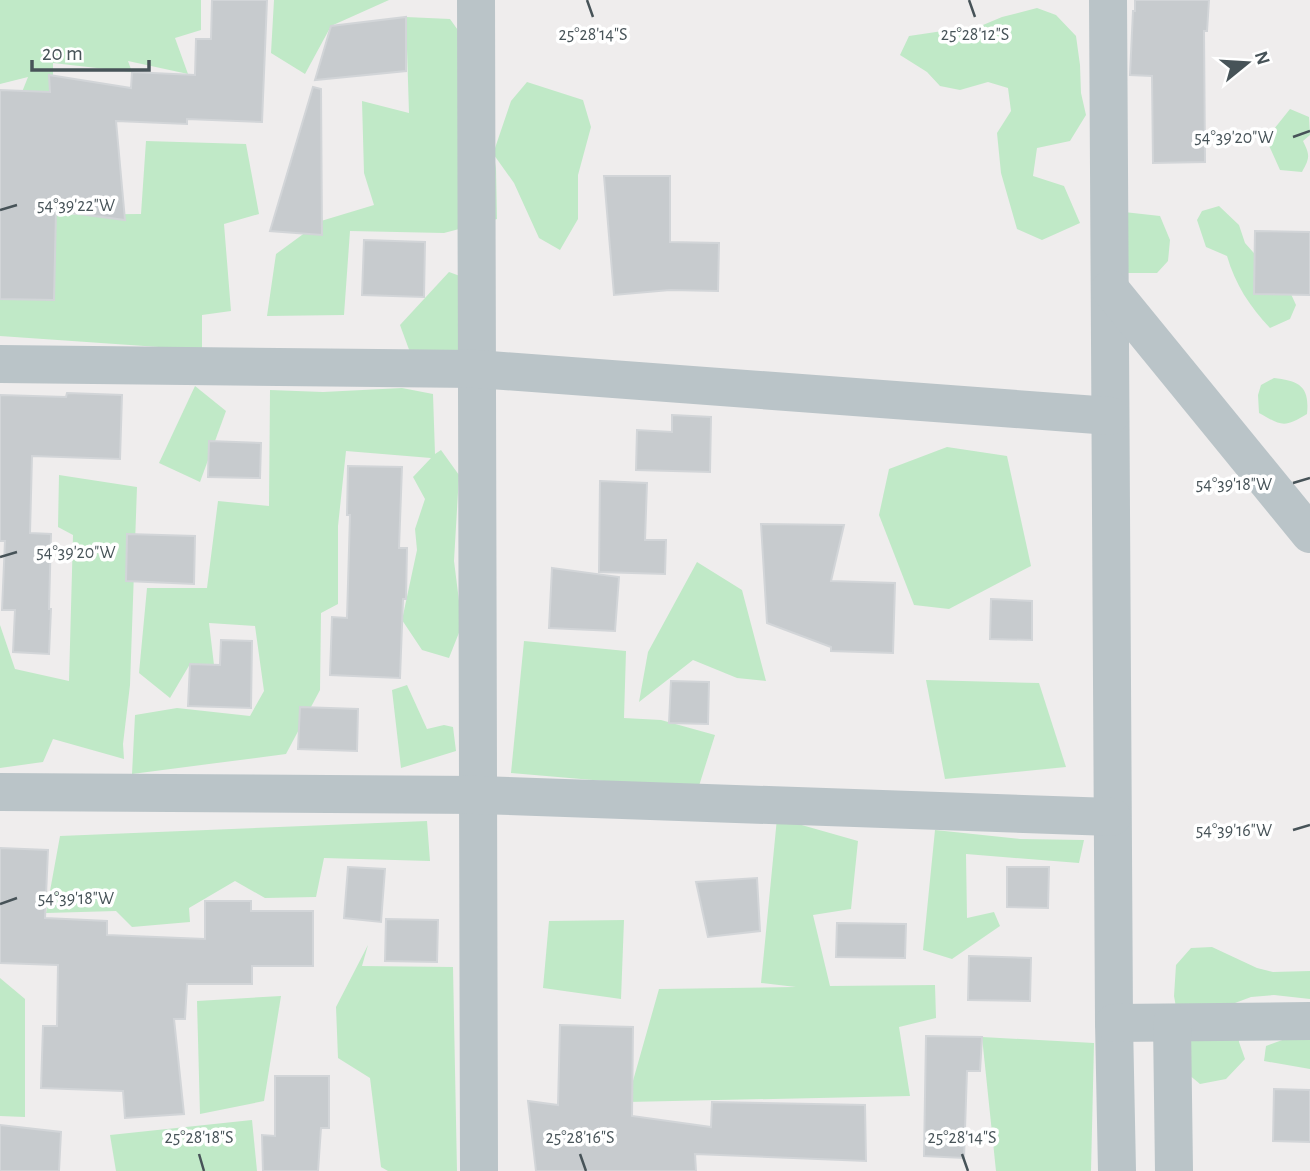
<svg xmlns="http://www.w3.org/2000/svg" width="1310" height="1171" font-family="'Alegreya Sans',sans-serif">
<rect width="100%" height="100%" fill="#efeded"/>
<g fill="#c0e9c7">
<path d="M0,0H201V30L175,38L188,74L128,61L132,72L53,63V123L14,112L28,77L0,84Z"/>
<path d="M274,0H389L331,26L305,74L271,53Z"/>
<path d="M1037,8L1056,15L1076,36L1080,65L1081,93L1086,115L1070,141L1037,148L1033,176L1064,186L1080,223L1042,240L1017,229L1001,173L997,133L1011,111L1008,88L988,82L960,90L940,86L927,72L900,55L909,36L983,25L1002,17Z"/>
<path d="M406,17L450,19L492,78L494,151L511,101L527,82L583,100L591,127L578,175V219L560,250L539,238L514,183L494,155L496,169L497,219L444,233L350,231L344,315L267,316L276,254L321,221L374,205L364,173L362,101L409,113Z"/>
<path d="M1290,109L1309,117L1310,135L1303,141C1310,155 1310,158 1302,172L1280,170L1266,139Z"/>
<path d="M146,141L246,144L259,214L224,224L231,311L202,315V350L0,336V215L141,214Z"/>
<path d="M1219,206L1239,225L1245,243L1260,260L1285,281L1296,305L1290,319L1270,328C1250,307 1235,284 1227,256L1206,247L1197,220L1202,211Z"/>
<path d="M1124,212L1160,216L1170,240L1168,261L1157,273H1125Z"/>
<path d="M449,272L482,284L477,369L411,355L400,325Z"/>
<path d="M1274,378C1298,381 1310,385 1307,414C1284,428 1282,426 1259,413L1258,395L1261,385Z"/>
<path d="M195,386L226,411L200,482L159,463Z"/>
<path d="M402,388L433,394L435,454L441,450L459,475L454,561L462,625L449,658L422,650L402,620L417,550L415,529L425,499L413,477L431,458L346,451L338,526V604L321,613L320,690L286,754L132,774L135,715L177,708L250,716L264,691L255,626L209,623L214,665L190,664L170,698L139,673L147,588H207L218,501L269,506L270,390L323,392Z"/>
<path d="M947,447L1007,456L1031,566L949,609L914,605L879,515L889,469Z"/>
<path d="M59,475L137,487L130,685L123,744L124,759L53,739L43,762L0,768V625L15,669L69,681L73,535L58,527Z"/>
<path d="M697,562L742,590L766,681L737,678L693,660L639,702L648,652Z"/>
<path d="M524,641L626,651L624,718L661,720L715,735L698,789L511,773Z"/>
<path d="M926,680L1039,683L1066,767L945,779Z"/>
<path d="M407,685L427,729L444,725L453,727L456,751L401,768L392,690Z"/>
<path d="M777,818L858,841L851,909L813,915L830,986L935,985L936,1018L899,1027L910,1096L627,1102L659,989L796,987L761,983Z"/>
<path d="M427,821L430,861L324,858L316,897L265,898L235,881L189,908L190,922L132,927L116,911L46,913L60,836Z"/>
<path d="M935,830L1020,839L1084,840L1079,863L966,854L967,918L994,912L1000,926L952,959L923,950Z"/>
<path d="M624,920L621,999L543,988L549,921Z"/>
<path d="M368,945L362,966L453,967L457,1171H388L381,1167L370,1078L338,1058L336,1007Z"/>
<path d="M1212,947L1257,968L1273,972L1310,971V999L1274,995L1251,997L1235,1003L1239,1042L1245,1059L1226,1079L1200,1084L1188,1074L1174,996L1176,965L1191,948Z"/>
<path d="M0,978L25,999V1117L0,1116Z"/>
<path d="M281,996L264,1101L200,1114L197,1001Z"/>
<path d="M1310,1036V1069L1264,1061L1266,1046L1285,1039Z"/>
<path d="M982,1037L1094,1043L1091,1171H996Z"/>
<path d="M252,1120L257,1171H116L110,1135Z"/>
</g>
<g fill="#c7cbce" stroke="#d2d5d8" stroke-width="2">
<path d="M212,0H267L262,122L187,119V124L116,121L125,220L56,211L54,300L0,299V90L50,92L49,75L131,88L132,72L195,75L196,39H211Z"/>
<path d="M1135,0H1209L1207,31H1204L1205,162L1153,163L1152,76L1130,75L1133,11H1135Z"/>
<path d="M406,17V71L315,80L331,26Z"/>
<path d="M313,87L321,89L322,235L270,231Z"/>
<path d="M604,176H670V242L719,243L718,291L670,290L614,295Z"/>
<path d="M1255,231L1310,232V295L1254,294Z"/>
<path d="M364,240L425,242L424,297L362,295Z"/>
<path d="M67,393L122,395L120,459L32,456L30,533L51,534L49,609H51L49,654L13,652L15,610H2L5,541H0V395L66,397Z"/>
<path d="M672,415L711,417L710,472L636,470L637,430L672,432Z"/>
<path d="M209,441L261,443L260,478L208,477Z"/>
<path d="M348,466L402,467L399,548H407L406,599H403L400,678L330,675L332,617L347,618L350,515H347Z"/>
<path d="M600,481L647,483L645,540H666L665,574L599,572Z"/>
<path d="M761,524L844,525L831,581L895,583L893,653L831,651V647L767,623Z"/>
<path d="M127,534L195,536L194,584L126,581Z"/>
<path d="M552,568L619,577L615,631L549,628Z"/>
<path d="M991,599L1032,601V640L990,639Z"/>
<path d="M221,640L252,641L251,708L188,706L190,664L220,665Z"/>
<path d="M671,681L709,682L708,724L669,723Z"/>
<path d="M300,707L358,709L357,751L298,749Z"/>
<path d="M0,848L48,850L45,918L107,921V935L205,939V901H251V911H313V966H252V984H187L185,1019H174L184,1114L125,1118L123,1091L41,1088L43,1026H57L58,965L0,963Z"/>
<path d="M348,867L385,869L381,922L344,918Z"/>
<path d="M1007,867H1049L1048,908L1007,907Z"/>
<path d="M757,878L760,931L708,937L696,882Z"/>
<path d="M386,919L438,920L437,962L385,961Z"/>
<path d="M837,923L906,924L905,958L836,957Z"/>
<path d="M969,956L1031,958L1030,1001L968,1000Z"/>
<path d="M560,1025L633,1027L632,1116L711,1127L712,1102L865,1105L866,1161L695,1154L696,1171H536L528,1101L558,1105Z"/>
<path d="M926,1036L982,1037L980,1071H967L964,1158L924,1156Z"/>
<path d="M275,1076H329V1128H321L318,1171H263L262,1135L275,1136Z"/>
<path d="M1274,1089L1310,1090V1142L1273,1141Z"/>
<path d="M0,1125L61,1132L59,1171H0Z"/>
</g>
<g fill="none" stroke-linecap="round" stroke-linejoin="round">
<g stroke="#bac4c8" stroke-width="38">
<path d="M476,0L479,1171"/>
<path d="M1108,0L1114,1023L1117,1171"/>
<path d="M1110,289L1310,534"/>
<path d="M0,364L477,369L1110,416"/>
<path d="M0,792L478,795L1112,817"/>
<path d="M1114,1023L1310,1021"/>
<path d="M1172,1023L1174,1171"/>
</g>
</g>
<path fill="none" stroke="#475358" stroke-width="2.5" d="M587,0L593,17M969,0L975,17M1293,137L1310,131M0,210L17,205M1293,483L1310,478M0,557L17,552M1293,830L1310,825M0,904L17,898M199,1154L204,1171M580,1154L586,1171M962,1154L968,1171"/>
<g font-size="18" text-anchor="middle" fill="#475358" stroke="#fff" stroke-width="7" stroke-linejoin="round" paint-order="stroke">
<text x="593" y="40">25°28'14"S</text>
<text x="975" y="40">25°28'12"S</text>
<text x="1234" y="143">54°39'20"W</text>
<text x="76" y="211">54°39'22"W</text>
<text x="1234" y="490">54°39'18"W</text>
<text x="76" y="558">54°39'20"W</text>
<text x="1234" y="836">54°39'16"W</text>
<text x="76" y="904">54°39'18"W</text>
<text x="199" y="1143">25°28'18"S</text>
<text x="580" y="1143">25°28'16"S</text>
<text x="962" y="1143">25°28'14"S</text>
</g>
<g transform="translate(1247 63) rotate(72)" stroke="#ffffff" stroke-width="5" paint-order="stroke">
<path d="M0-5L12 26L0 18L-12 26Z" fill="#475358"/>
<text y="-10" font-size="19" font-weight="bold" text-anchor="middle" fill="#475358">N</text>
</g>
<path d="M32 60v10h117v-10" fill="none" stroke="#475358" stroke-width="3.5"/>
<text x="42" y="60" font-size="21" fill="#475358" stroke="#ffffff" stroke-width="5" paint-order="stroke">20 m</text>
</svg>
